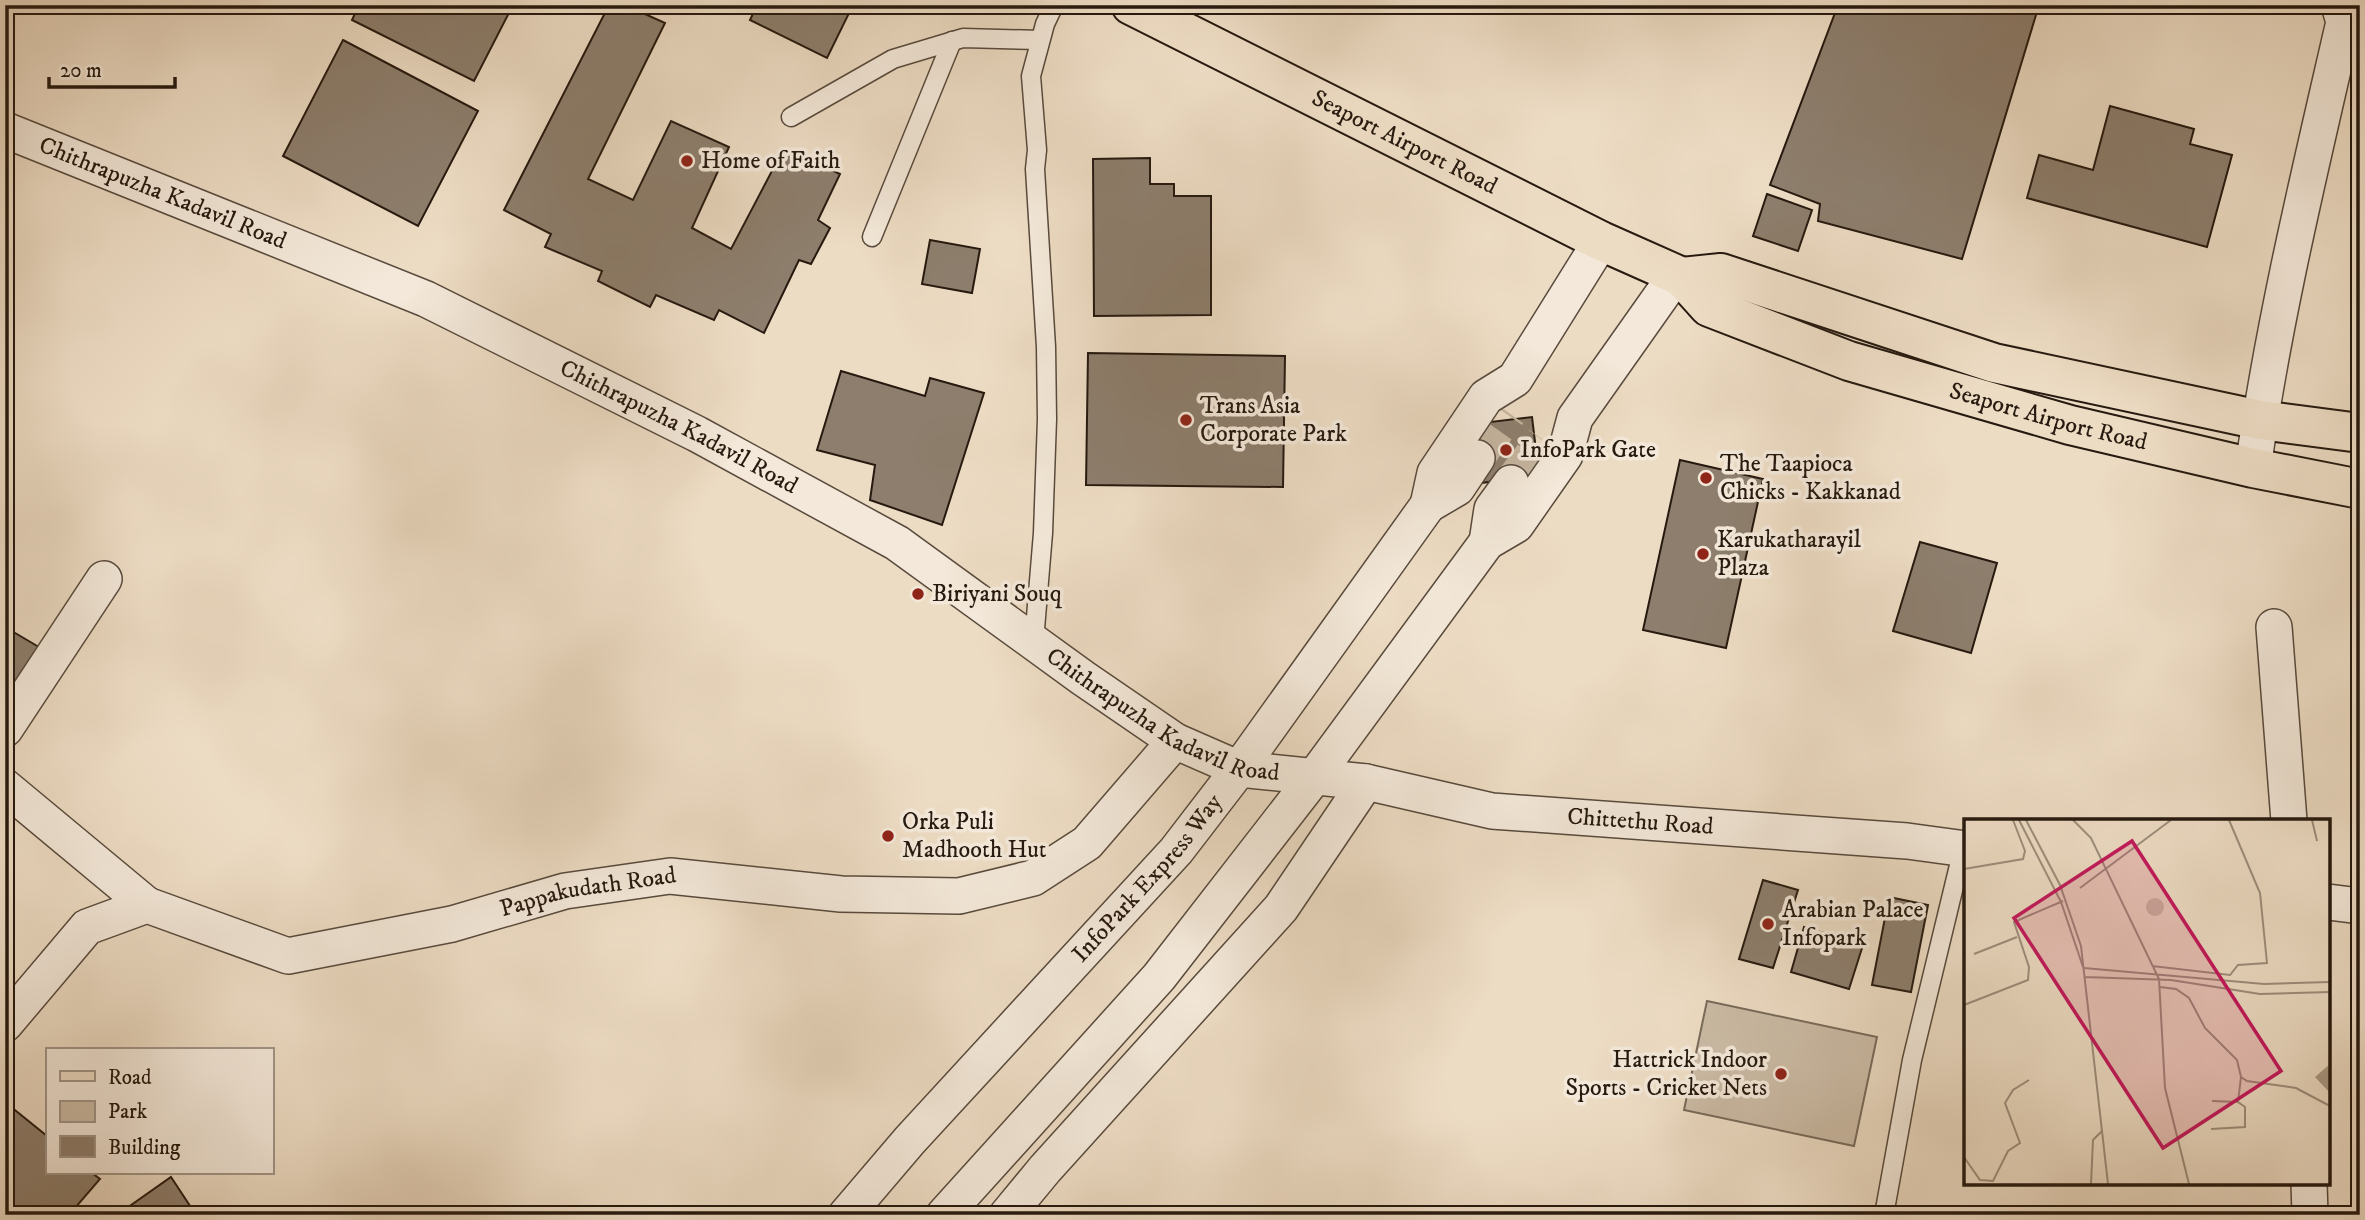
<svg xmlns="http://www.w3.org/2000/svg" width="2365" height="1220" font-family="'IM FELL DW Pica',serif">
<rect width="100%" height="100%" fill="#eddcc4"/>
<filter id="stains"><feTurbulence type="fractalNoise" baseFrequency=".00286" numOctaves="4"/><feColorMatrix values="0 0 0 0 .2 0 0 0 0 .09 0 0 0 0 .02 0 0 0 .5 -.17"/></filter>
<radialGradient id="worn" r=".72"><stop offset=".6" stop-color="#630" stop-opacity="0"/><stop offset="1" stop-color="#630" stop-opacity=".3"/></radialGradient>
<path fill="#cbbba5" stroke="#786a5a" stroke-width="2" d="M1707,1001L1877,1037L1854,1146L1684,1110Z"/>
<g fill="#8d7e6d" stroke="#26190f" stroke-width="2">
<path d="M359,5H513L474,81L352,20Z"/>
<path d="M609,5H625L665,23L588,179L633,200L671,121L729,147L692,228L731,249L784,148L840,174L818,220L830,228L811,264L799,260L764,333L719,310L714,320L656,295L650,307L598,281L602,271L545,247L551,234L504,210Z"/>
<path d="M757,5H853L827,58L750,20Z"/>
<path d="M1838,5H2039L1962,259L1818,221L1820,204L1770,185Z"/>
<path d="M343,40L478,111L418,226L283,156Z"/>
<path d="M2110,106L2194,129L2190,144L2232,155L2207,247L2027,198L2039,155L2093,170Z"/>
<path d="M1150,158V184H1174V196H1211V315L1094,316L1093,159Z"/>
<path d="M1767,194L1812,210L1798,251L1753,236Z"/>
<path d="M930,240L980,249L972,293L922,284Z"/>
<path d="M1088,353L1285,356L1283,487L1086,485Z"/>
<path d="M841,371L925,396L930,378L984,393L942,525L870,500L875,465L817,450Z"/>
<path d="M1532,417L1539,475L1481,483L1473,424Z"/>
<path d="M1680,460L1763,479L1726,648L1643,630Z"/>
<path d="M1920,542L1997,563L1971,653L1893,631Z"/>
<path d="M5,627L44,650L5,715Z"/>
<path d="M1763,880L1798,890L1773,968L1739,959Z"/>
<path d="M1889,897L1928,905L1911,992L1872,985Z"/>
<path d="M1804,927L1863,945L1849,989L1791,972Z"/>
<path d="M5,1102L47,1136V1173H92L100,1179L69,1215H5Z"/>
<path d="M171,1177L196,1215H117Z"/>
</g>
<g fill="none" stroke-linecap="round" stroke-linejoin="round">
<g stroke="#c5b5a0" stroke-width="35" stroke-dasharray="35 18" stroke-linecap="butt">
<path d="M1477,458L1509,413"/>
<path d="M1511,483L1543,440"/>
</g>
<g stroke="#584a3c" stroke-width="21">
<g id="service">
<path d="M791,117L893,59L963,38L1040,40"/>
<path d="M872,237L952,41"/>
<path d="M1034,641L1043,533L1047,419L1046,347L1035,169L1037,150L1031,76L1045,24L1054,5"/>
<path d="M1884,1215L1912,1060L1963,849"/>
</g>
</g>
<g stroke="#584a3c" stroke-width="38">
<g id="minor">
<path id="s1" d="M5,130L426,299L697,434L897,543L1083,678L1175,741L1239,769L1366,782L1492,811L1907,841L1966,849"/>
<path d="M2253,468C2274,318 2310,170 2344,22L2339,5"/>
<path d="M1428,505L1457,488L1477,458"/>
<path d="M1487,542L1492,509L1511,483"/>
<path d="M2274,627L2289,821"/>
<path d="M5,729L104,579"/>
<path d="M5,787L147,905"/>
<path d="M2328,902L2360,906"/>
<path id="s2" d="M5,1024L87,927L147,905L288,956L452,924L565,891L670,876L841,894L959,896L1033,878L1087,843L1175,741"/>
<path d="M2309,1183L2310,1215"/>
<path id="s3" d="M846,1215L910,1140L1176,851L1239,769L1428,505L1435,473L1486,397L1515,379L1601,241"/>
<path d="M944,1215L1159,977L1315,776L1487,542L1516,525L1565,455L1575,418L1676,275"/>
<path d="M1007,1215L1045,1169L1281,908L1366,782"/>
</g>
</g>
<g stroke="#26190f" stroke-width="42">
<g id="primary">
<path id="s4" d="M1131,5L1601,241L1682,277L1709,307L1849,361L2070,425L2253,468L2360,489"/>
<path d="M1682,277L1721,273L1994,363L2260,420L2360,433"/>
</g>
</g>
<use href="#service" stroke="#f3e8d9" stroke-width="18"/>
<use href="#minor" stroke="#f3e8d9" stroke-width="35"/>
<use href="#primary" stroke="#eddcc4" stroke-width="38"/>
</g>
<g fill="#8f2418" stroke="#f3e8d9" stroke-width="2.5">
<circle cx="687" cy="161" r="7"/>
<circle cx="1186" cy="420" r="7"/>
<circle cx="1506" cy="450" r="7"/>
<circle cx="1706" cy="478" r="7"/>
<circle cx="1703" cy="554" r="7"/>
<circle cx="918" cy="594" r="7"/>
<circle cx="888" cy="836" r="7"/>
<circle cx="1768" cy="924" r="7"/>
<circle cx="1781" cy="1074" r="7"/>
</g>
<g text-anchor="middle" dominant-baseline="central" stroke-width="7" stroke-linejoin="round" paint-order="stroke">
<g font-size="24" fill="#26190f" stroke="#f3e8d9">
<text stroke="none"><textPath href="#s4" startOffset="306">Seaport Airport Road</textPath></text>
<text stroke="none"><textPath href="#s1" startOffset="170">Chithrapuzha Kadavil Road</textPath></text>
<text stroke="none"><textPath href="#s4" startOffset="1012">Seaport Airport Road</textPath></text>
<text stroke="none"><textPath href="#s1" startOffset="737">Chithrapuzha Kadavil Road</textPath></text>
<text stroke="none"><textPath href="#s1" startOffset="1304">Chithrapuzha Kadavil Road</textPath></text>
<text stroke="none"><textPath href="#s1" startOffset="1801">Chittethu Road</textPath></text>
<text stroke="none"><textPath href="#s3" startOffset="452">InfoPark Express Way</textPath></text>
<text stroke="none"><textPath href="#s2" startOffset="648">Pappakudath Road</textPath></text>
</g>
<g font-size="24" fill="#26190f" stroke="#f3e8d9" text-anchor="start">
<text x="701" y="161">Home of Faith</text>
<text x="1200" y="406">Trans Asia<tspan x="1200" dy="28">Corporate Park</tspan></text>
<text x="1520" y="450">InfoPark Gate</text>
<text x="1720" y="464">The Taapioca<tspan x="1720" dy="28">Chicks - Kakkanad</tspan></text>
<text x="1717" y="540">Karukatharayil<tspan x="1717" dy="28">Plaza</tspan></text>
<text x="932" y="594">Biriyani Souq</text>
<text x="902" y="822">Orka Puli<tspan x="902" dy="28">Madhooth Hut</tspan></text>
<text x="1782" y="910">Arabian Palace<tspan x="1782" dy="28">Infopark</tspan></text>
<text x="1767" y="1060" text-anchor="end">Hattrick Indoor<tspan x="1767" dy="28">Sports - Cricket Nets</tspan></text>
</g>
</g>
<g transform="translate(1964 819)">
<rect width="366" height="366" fill="#eddcc4"/>
<path d="M182 88a9 9 0 1 1 18 0a9 9 0 1 1-18 0Z" fill="#cbbba5"/>
<path d="M365,246L366,248V274L351,258Z" fill="#a99a86"/>
<path fill="none" stroke="#9d8e7c" stroke-width="2" d="M55,1L97,83L119,148M62,1L96,66L117,127L144,365M109,1L127,19L195,160L201,269L225,365M348,1L353,22M0,50L59,40L61,32L49,1M116,69L207,1M10,135L53,118M188,147L266,156L274,146L303,144L296,74L265,1M120,149L300,165L366,163M121,158L207,161L296,175L366,173M196,168L212,170L225,179L241,209L273,241L277,258L283,262L332,269L366,287M0,186L64,161L65,148L50,103L99,82M248,282L274,283M247,310L281,308V288L274,283L277,258M0,338L16,361L29,362L44,332L56,324L41,284L49,271L65,261M127,365L129,321L138,312"/>
<path fill="#c2185b" fill-opacity="0.15" stroke="#c2185b" stroke-width="3.5" d="M168,22L317,252L199,329L50,99Z"/>
<rect width="366" height="366" fill="none" stroke="#26190f" stroke-width="3.5"/>
</g>
<rect width="2365" height="1220" fill="none" stroke="#eddcc4" stroke-width="28"/>
<rect x="7" y="7" width="2351" height="1206" fill="none" stroke="#26190f" stroke-width="3.5"/>
<rect x="14" y="14" width="2337" height="1192" fill="none" stroke="#26190f" stroke-width="2"/>
<rect x="46" y="1048" width="228" height="126" fill="#f3e8d9" stroke="#a19588" stroke-width="2"/>
<rect x="60" y="1071" width="35" height="10" fill="#eddcc4" stroke="#a19588" stroke-width="2"/>
<text x="108" y="1084" font-size="21" fill="#26190f">Road</text>
<rect x="60" y="1101" width="35" height="21" fill="#cbbba5" stroke="#a19588" stroke-width="2"/>
<text x="108" y="1118" font-size="21" fill="#26190f">Park</text>
<rect x="60" y="1136" width="35" height="21" fill="#8d7e6d" stroke="#a19588" stroke-width="2"/>
<text x="108" y="1154" font-size="21" fill="#26190f">Building</text>
<path d="M49 77v10h126v-10" fill="none" stroke="#26190f" stroke-width="3.5"/>
<text x="60" y="77" font-size="21" fill="#26190f" stroke="#f3e8d9" stroke-width="5" paint-order="stroke">20 m</text>
<rect width="100%" height="100%" filter="url(#stains)"/>
<rect width="100%" height="100%" fill="url(#worn)"/>
</svg>
